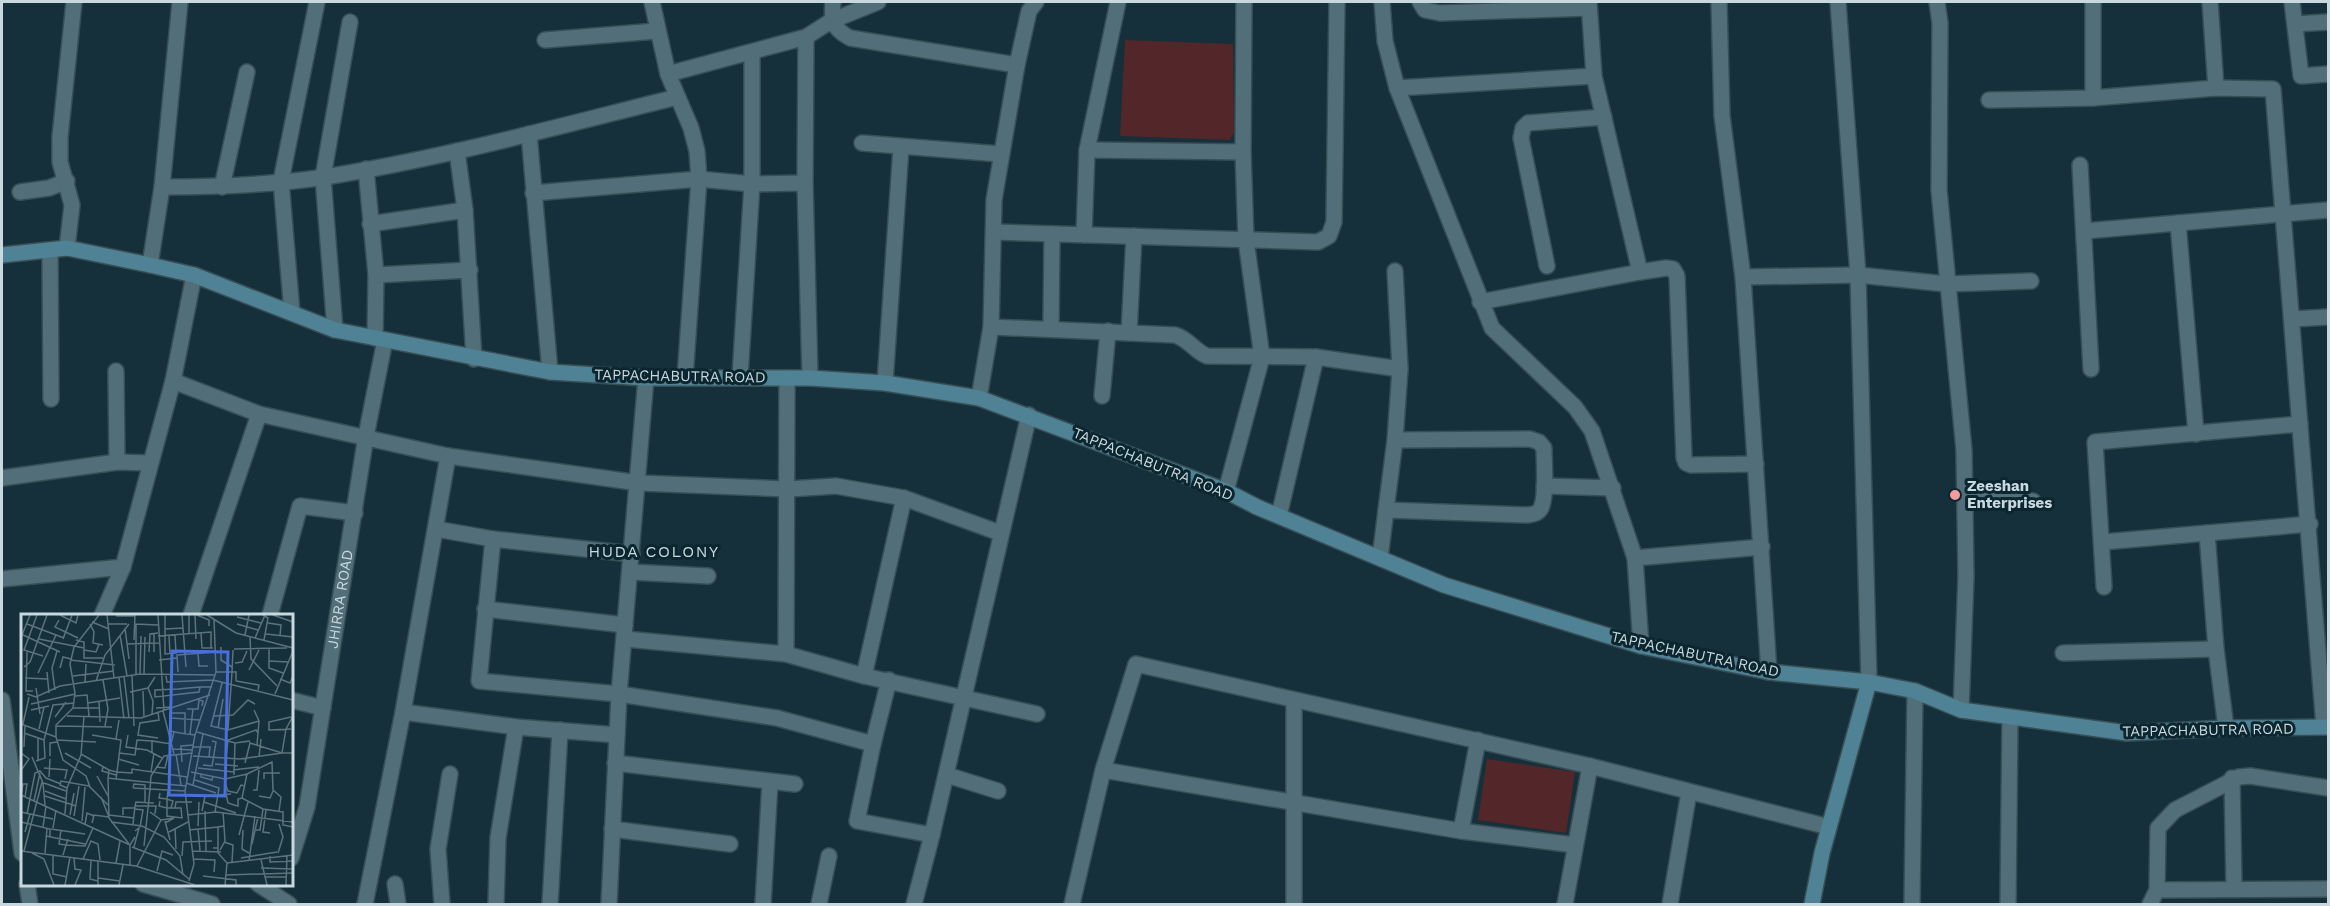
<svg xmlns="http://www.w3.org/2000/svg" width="2330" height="906" font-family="'Work Sans',sans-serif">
<rect width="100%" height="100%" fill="#15303a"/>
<g fill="#532629">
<path d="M1125,40L1233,44L1234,132L1230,140L1120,136Z"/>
<path d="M1487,759L1575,772L1566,833L1478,820Z"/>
</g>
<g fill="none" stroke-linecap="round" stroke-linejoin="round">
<g stroke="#384e55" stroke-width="18">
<g id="street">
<path d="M652,2L668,74L691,128L697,151L699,179L685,378"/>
<path d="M833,2C831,21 832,28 850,38L1017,65"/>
<path d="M1382,2L1385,41L1397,88L1492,328L1575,407L1592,431L1635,558L1641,646"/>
<path d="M1420,2L1425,10L1440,13L1589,8"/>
<path d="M1589,2L1594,76L1640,272L1666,268L1673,269L1677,276L1684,458L1686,463L1691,465L1756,464"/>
<path d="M1719,2L1722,116L1743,277L1769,672"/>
<path d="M1838,2L1858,275L1869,682"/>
<path d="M1937,2L1940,23L1939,190L1964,450L1966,576L1961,710"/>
<path d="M2093,2V98"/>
<path d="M2210,2L2216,88"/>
<path d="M2292,2L2301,76L2328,74"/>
<path d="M2295,24L2328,22"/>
<path d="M545,40L657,31"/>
<path d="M668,74L806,37L831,21L878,2"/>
<path d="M1397,88L1594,76"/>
<path d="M1989,100L2093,98L2216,88L2273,89L2324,727"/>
<path d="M529,134L550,372"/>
<path d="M862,143L1000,154"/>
<path d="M1087,150L1243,152"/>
<path d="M457,151L465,210L474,359"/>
<path d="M2080,165L2091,369"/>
<path d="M366,169L376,275L375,338"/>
<path d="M805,183L806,37"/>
<path d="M162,187C216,187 272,185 325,177C444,158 560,126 677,97"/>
<path d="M222,187L247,72"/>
<path d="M20,192L49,188L67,181"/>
<path d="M533,193L699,179L752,184L805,183L810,378"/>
<path d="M2178,223L2196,434"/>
<path d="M370,224L465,210"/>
<path d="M2085,231L2328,210"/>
<path d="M994,232L1318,242L1329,236L1334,222L1337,2"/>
<path d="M1084,235L1087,150L1118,2"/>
<path d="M67,248L72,205L60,162V137L74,2"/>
<path d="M50,251L51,399"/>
<path d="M150,265L162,187L180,2"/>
<path d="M1547,266L1521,138L1523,128L1528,123L1604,117"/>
<path d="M376,275L470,270"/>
<path d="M1743,277L1858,275L1947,284L2031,281"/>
<path d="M1480,302L1640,272"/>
<path d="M292,313L281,181L317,2"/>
<path d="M2293,319L2328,317"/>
<path d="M991,327L1175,335C1189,339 1194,351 1207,356L1316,357L1400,369"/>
<path d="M1051,327L1052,234"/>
<path d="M335,330L323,177L350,22"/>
<path d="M1129,333L1134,236"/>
<path d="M116,371L117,462"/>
<path d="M740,377L752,184V53"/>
<path d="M173,381L259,414L448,456L639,483L789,489L836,486L904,498L1000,533"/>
<path d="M885,383L901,147"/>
<path d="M1102,396L1108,331"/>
<path d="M979,398L991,327L994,200L1017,65L1029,11L1036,2"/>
<path d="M2,478L117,462L150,463"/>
<path d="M1544,486L1613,488"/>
<path d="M1226,491L1262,357L1246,240L1243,152L1244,2"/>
<path d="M1965,500L2033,501"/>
<path d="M1386,510L1395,440"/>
<path d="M1279,516L1316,357"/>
<path d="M436,529L493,539L632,554"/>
<path d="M493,539L479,681L619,694L777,718L873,744L889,680"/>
<path d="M2103,542L2310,524"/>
<path d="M1380,558L1386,510L1528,515C1533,514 1538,514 1541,508C1547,495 1544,463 1544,448L1539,442L1530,439L1395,440L1400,369L1395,271"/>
<path d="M1635,558L1762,547"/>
<path d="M630,572L708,576"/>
<path d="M2,579L123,567"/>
<path d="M2104,587L2095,442L2300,424"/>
<path d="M485,609L625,625"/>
<path d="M102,615L123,567L173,381L194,275"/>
<path d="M191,615L259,414"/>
<path d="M270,615L300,506L355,513"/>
<path d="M625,639L786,654L787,378"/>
<path d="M2216,649L2226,728"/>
<path d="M2063,653L2216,649L2207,533"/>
<path d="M786,654L864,676L1037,714"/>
<path d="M864,676L904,498"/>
<path d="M2,700L22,853"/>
<path d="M291,700L323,708"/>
<path d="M403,712L516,727L617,735"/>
<path d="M873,744L857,821L932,835"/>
<path d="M615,763L795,784"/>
<path d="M1103,770L1461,831L1575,845"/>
<path d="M947,775L998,791"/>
<path d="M2232,778L2234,888"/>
<path d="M612,829L730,844"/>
<path d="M1461,831L1478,740"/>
<path id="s1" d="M291,858L307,807L366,436L385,340"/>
<path d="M27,884L30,904"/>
<path d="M143,884L212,904"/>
<path d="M258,884L289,904"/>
<path d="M395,884L398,904"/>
<path d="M2157,890L2328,889"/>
<path d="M365,904L403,712L448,456"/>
<path d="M442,904L438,849L450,774"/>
<path d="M496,904L498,838L516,727"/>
<path d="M550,904L560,730"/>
<path d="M609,904L619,694L646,378"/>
<path d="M763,904L770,782"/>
<path d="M819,904L829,856"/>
<path d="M914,904L932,835L1029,415"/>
<path d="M1072,904L1103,770L1136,664L1590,766L1829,827"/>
<path d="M1294,904V701"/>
<path d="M1565,904L1590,766"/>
<path d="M1670,904L1689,792"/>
<path d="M1912,904L1915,691"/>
<path d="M2008,904L2010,718"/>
<path d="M2150,904L2157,890L2158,828L2175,810L2239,777L2250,776L2328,788"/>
</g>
</g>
<g stroke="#384e55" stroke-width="18">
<g id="secondary">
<path d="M2,255L67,248L150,265L194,275L335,330L550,372L646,378H810L885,383L979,398L1226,491L1257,507L1444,585L1641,646L1769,672L1869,682L1915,691L1961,710L2127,733L2226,728L2328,727"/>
<path d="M1812,904L1822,853L1869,682"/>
</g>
</g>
<use href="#street" stroke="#526e79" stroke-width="15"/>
<use href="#secondary" stroke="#4f8294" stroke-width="15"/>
</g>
<circle fill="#f59b9e" stroke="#0b262f" stroke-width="2" cx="1955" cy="495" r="6"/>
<g text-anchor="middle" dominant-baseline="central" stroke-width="6" stroke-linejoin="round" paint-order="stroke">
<g font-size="15" fill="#c8d8de" stroke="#0b262f">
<text transform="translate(680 376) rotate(1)">TAPPACHABUTRA ROAD</text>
<text transform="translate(1153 464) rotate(22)">TAPPACHABUTRA ROAD</text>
<text stroke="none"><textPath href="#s1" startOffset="264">JHIRRA ROAD</textPath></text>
<text transform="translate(1695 654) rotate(12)">TAPPACHABUTRA ROAD</text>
<text transform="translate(2208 730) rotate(-1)">TAPPACHABUTRA ROAD</text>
</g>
<g font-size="15" font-weight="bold" fill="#c8d8de" stroke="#0b262f" text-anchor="start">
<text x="1967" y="486">Zeeshan<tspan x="1967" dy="17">Enterprises</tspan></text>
</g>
<g font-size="16" letter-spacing="1.5" fill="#c8d8de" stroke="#0b262f">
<text x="654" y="551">HUDA COLONY</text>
</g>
</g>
<g transform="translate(21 614)">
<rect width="272" height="272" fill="#15303a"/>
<path fill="none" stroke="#5d737c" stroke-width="1.5" d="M16,1L3,36L22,42M39,1L55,9L57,1M78,1L53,33L49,50L54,79L52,94L35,111V123L42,146L65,162L69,173L87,191M86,1L93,64M137,1L143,97M144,1V40L155,39L154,21M161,1L165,53M168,1V20M174,1L175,25M176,1L188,6V12M186,1L215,19L272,34M242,1L247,4L243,26M252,1L272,8M95,2H114M216,3L240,9M38,6L34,13L57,24M71,8L88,15M247,9L260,11L259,22M6,10L43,24M69,10L73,18L72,29L82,31M87,10H106M114,10L137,11M216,10L237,16M104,14L108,45M144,15L162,14M180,19L181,34H192M0,20L39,38M245,20L272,23M1,21L9,1M99,21L106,62M224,21L228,1M137,22L190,18V34M148,22L149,40M229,23L230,45L256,72M234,24L244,1M18,25L63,34M42,25L51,1M55,26L63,28V44H82M113,26L114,1M106,30L138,29M200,33V46L211,53M213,35L266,34M248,35V54L262,59M63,36L75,38L78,30M212,36L211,58H215V67M6,38L5,77H12M128,38L129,20L137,19M133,38V19M177,40L178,52H187M49,46L94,51M138,46L156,44M248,47L267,48M214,49L221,48L226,37M3,53L9,48L26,1M39,54L42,43L50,45M228,56L238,36M26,58L28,79M157,58L156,41L195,38M195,58H211L207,116M17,59L35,21M115,60V10M119,60L120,22M123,60L124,23M111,61L113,112M52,62L93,57M103,62L108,104M145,62L146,68L192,66L272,86M98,63L103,105M4,64L27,65M259,65L269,69L272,62M82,66L87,95L84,112M75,67L84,41L108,10M215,67L238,71L237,76M64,69L65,50M201,69L190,112L207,116L238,107M179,73L178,78L134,83V76L157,75L167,74L179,73H191M15,74L19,100M127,74L132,87L131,100M34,76L31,54L36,37M122,77L123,103M109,78L127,74L134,63M6,80L15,83L39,72L119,60L193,61M254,80L272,37M54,82L66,81L68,102M78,87L79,108M67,89L99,84M10,90L54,80M52,94H79M135,94L150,93V83M166,95H177L178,86L182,87L181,92M10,96L28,92M233,96L238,107L236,131M142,97L153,140M46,102L120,104L189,81M193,102L212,101L227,86L234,90M272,102L265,115L261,139H272M34,103L45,88M270,103L248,108V116L270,115M150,104L179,106M0,110L35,123M2,110L8,83M35,112L91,113M197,114L202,85M18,115L23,93M176,118L214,129L229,127M3,119L23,126M164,120V99H149V117L159,119L174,121M169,120L172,95M71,121L100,126L96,158L111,159V155L166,163M107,121L105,133L126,136L141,144M17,124V146M137,124L117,121L119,109L138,106L137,98M95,125L98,106M35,126L75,128M3,133L4,111M172,133H189L188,143M152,135L172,136M131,138V127L150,130L153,118M0,139L8,145L1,155M44,139L70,154M98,139L114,141L116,126L131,127M60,140L88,156M155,140L160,171M29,142V129L36,128M172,142L219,145L261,139M11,143L22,169L24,191M238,143L240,125M205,144L207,126L235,116L237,119M97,145L118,151M15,147L24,144L23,126L32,91L53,89M161,148L160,132L172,131M224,149L229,129L261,139M194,150L217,152M182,151L191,152L195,128L191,127M82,153L81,157L95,161M135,153L144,154L147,141M23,154L46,156L44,165M177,154L213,158M88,156L96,158L95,165L87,164ZM212,156L238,153M130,158L133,139M170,158L204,165L226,160L221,184M180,160V163L191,166L192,162M226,160L251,148L252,176L260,183L258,197M213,161L214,129M76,162L87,182M28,163L29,145M87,164L88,204L108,230M95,165L165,172M243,165V159H259M174,166L198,174L194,198M23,169L45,177M165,169L195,179M204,169L207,177L216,179L220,171L224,172M172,171L182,120M46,174L39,171L40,167L68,172M112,174L129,175L123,232M112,174L113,170L124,171V188M232,176H236L238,156M24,177L45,185M164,177L129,175L130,162L143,142L171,139M139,179L138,184L146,185L147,176M205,180L207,189L213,191L217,192V185L221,184L242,195L262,198V211L272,213M0,181L109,231M0,181L2,170H6L4,183M24,182L55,192M238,182L249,184L252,177M80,183L88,203M13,187L19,159M139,187L138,192L146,194V203M183,188L215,199M114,192L115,188L133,189M154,194L155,188H171M114,195L122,196L119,213M245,196L242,218L249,219M181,197L184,182L210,180M184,197L185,237M0,198L32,205M6,200L14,159L19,157L25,164L40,170M44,200L46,174L60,141L63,102M49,201L53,179M88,201L113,204M102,201V194H114M167,201L195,198L272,208M53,202L58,172M146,202L161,204L160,194H146V185L152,187L150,194M140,206L153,204L144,209M61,207L64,173M144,207L149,226M0,208L29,215V222M90,208L121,212L143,223L159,242L162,261M71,209L73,201L88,203M64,210L66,199L73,202M112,210L114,192H135L134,200M177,212L178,188M22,213L25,192M32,214L35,196M154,214L155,235M30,215L64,220M177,215L179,237M40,216L38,230L45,231L47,225M168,216L197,213M222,216L221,235L228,239M235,216H239L242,195M4,218L9,200M148,218L167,208M218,221L227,188M25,222L64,230M203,228L212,231L211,248M231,230L237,203M111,233L145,246L168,265M113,233L118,214L114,217M192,234H197V213L203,212L202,198M197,234V239L206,249L204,271M199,236L204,227L203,212M0,237L115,252L174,271M3,237L21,168M172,237L200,238M11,239L23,245L33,271M24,239L26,214M257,239L262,223L258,210M32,241V260L46,263M42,241L45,231L64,232L72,214M161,242L162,228L191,227M249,242V248L272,247M53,244L54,255L60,256L54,271M220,244L256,238M62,245L70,227L77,230L79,246M172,245L194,246L193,258M70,246L69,265L77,267M77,246V271M240,246L246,271M228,247L234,202M95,249L99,227M206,249L272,241M109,251V231L114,223M116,252L140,206L129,198M240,254L272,255M136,257L141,237L152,241M205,261L272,259M182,262L215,266V271M244,263H266M77,264L99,267M168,267L173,250L164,177L174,121L195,58L193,5M44,271L49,243M98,271L102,251M265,271L266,241"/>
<path fill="#4870da" fill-opacity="0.15" stroke="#4870da" stroke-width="3" d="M151,37L207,38L204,182L148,181Z"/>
<rect width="272" height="272" fill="none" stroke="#c8d8de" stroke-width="3"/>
</g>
<rect width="2330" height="906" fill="none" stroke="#c8d8de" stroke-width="6"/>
</svg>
